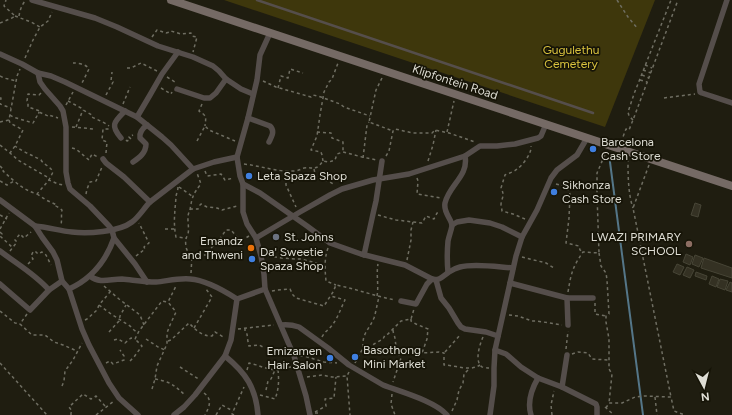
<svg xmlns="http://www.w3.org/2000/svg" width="732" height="415" font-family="Figtree,sans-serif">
<rect width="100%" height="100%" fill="#1f1d10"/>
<path fill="#3e370c" d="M224,0H655L605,127Z"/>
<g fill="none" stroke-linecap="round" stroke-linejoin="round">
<path stroke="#547688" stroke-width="2" d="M610,162L643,415"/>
</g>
<g fill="#343123" stroke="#474536">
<path d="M695,203L701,205L698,217L691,215Z"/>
<path d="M686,254L693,257L690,265L683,262Z"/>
<path d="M695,255L703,258L699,267L692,264Z"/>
<path d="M704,258L732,268V278L701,268Z"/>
<path d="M677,264L684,267L680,275L673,272Z"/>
<path d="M687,267L694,270L690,278L683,275Z"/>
<path d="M696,272L707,276L706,280L695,276Z"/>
<path d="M712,276L719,279L716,287L709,284Z"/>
<path d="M720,279L728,281L725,290L717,287Z"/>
<path d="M730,282L732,283V292L726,290Z"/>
</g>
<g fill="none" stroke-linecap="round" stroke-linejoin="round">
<g stroke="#6f6e62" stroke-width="1.5" stroke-dasharray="3 3" stroke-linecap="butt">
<path d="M617,0L628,17L638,29"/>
<path d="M15,16L31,22L40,27"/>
<path d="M19,16C20,10 22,4 26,0"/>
<path d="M0,23L12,18L15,16L4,6L6,0"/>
<path d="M152,37L157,30L166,33L170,32L171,31L181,34L191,33L192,36L197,37L193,52"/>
<path d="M25,58L33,40L40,27L48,21L52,12"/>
<path d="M73,63C78,63 86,64 89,69L82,83"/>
<path d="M645,65L652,68"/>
<path d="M127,68H131L141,63L157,71"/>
<path d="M643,70L651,73"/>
<path d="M642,75L649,78"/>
<path d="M0,76L4,78L16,81"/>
<path d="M167,77L175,82L174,83"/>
<path d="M382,78L376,90L369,122L393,131"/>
<path d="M640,80L647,82"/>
<path d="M263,81L276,87L311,97L313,95L321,97L340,104L344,107L370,116"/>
<path d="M161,88L171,94L172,92"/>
<path d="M278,88L281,76L288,78L290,69L303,73"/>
<path d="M41,93L39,95L28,94L27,101L28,102V107L40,111L39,112L48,116L49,115L58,118"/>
<path d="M106,95L112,84L113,82L111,81L112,72"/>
<path d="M0,98H1L0,104L11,108"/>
<path d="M664,98L695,94"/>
<path d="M68,101L81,108L83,110L92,115V117C98,120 104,122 109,126"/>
<path d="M123,104L130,87"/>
<path d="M202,104L199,111C207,116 206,117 205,126"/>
<path d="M66,105L73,92"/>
<path d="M10,115L13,117L33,123L37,116H38L39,112"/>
<path d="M9,120L10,123L23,130L15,146L10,153"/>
<path d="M633,120L629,116L628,112L634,94L671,0"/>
<path d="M0,122L9,120L17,76L20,69"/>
<path d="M72,127L94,129"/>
<path d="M76,127L83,110"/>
<path d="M317,132L331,133L332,138L343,142V151"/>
<path d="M447,132L454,101"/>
<path d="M126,140L127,141L131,139L129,137L133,135"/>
<path d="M197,141L205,126L209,130L235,141"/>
<path d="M621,142L626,129L629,130L633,120L678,0"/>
<path d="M0,145L10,153L18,160L47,177L49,180L53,172C50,166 44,165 41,160C32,155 23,152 15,146"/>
<path d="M72,148L76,149L89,160L92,154L98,157"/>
<path d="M106,153L107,142L102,140L103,129H109"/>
<path d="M386,156L389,151L393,131L395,129L413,133H432L435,130L449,133L475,142"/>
<path d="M363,158L367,125L369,122"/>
<path d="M628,159C628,174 628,194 633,208"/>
<path d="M323,161L322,155L321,152L311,150L317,136L320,115L324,92L329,82L332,79L338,63"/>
<path d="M428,161L433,145L436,130"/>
<path d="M244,164C261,166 277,172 294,171C298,171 301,169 304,168C314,167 316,171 323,161L329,162L335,160L337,154L343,152L362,157L377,160"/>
<path d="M649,165L633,208L671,397"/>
<path d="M0,166L4,170L3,171C14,181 23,190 37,194L49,180L58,184L63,185"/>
<path d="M314,169L316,178L328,181L335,185"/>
<path d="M205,171L207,176L221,174L225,180L234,178"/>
<path d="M286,171V185L296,207"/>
<path d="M417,178L418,181L417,194L441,198"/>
<path d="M0,181L7,185L14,181"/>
<path d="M556,184L567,187L570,194L569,218L566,243L579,246L580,250L583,252"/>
<path d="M178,187C178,191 176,194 176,197C175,211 173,223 176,237L186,238"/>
<path d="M179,187L192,196"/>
<path d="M37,194L46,200L57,205L56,206L62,210C61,215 62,220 61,225"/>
<path d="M86,194L87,189L90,182L96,181L102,167"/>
<path d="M190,210C192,197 193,194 201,184L197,173"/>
<path d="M0,215L7,219"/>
<path d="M378,215L396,220L422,223L426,216L434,219L437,213L440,212"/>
<path d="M525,219L513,214L502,211C502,209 501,207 501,204C502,197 505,196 501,188L505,175C509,173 514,172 517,169C523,165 532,153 531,146"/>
<path d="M0,229L9,213"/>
<path d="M165,229H175"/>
<path d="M0,232L2,234L0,236L12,247"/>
<path d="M328,248C324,259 325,270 326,281L336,285"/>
<path d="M10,251L17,242L15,240L20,234L24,238L31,232"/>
<path d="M599,253L601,266L606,273L607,280L609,314L606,316V322L609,339V369L612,374L609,403"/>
<path d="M136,256L145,249L144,247L149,243L139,223"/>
<path d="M192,256L198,255H208L210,249L219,240L226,230H231L238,238L244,239L249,236"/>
<path d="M268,256L282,258L296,259H301L324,265"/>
<path d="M522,257L546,263L554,268"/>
<path d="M407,260L411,240V230L413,222"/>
<path d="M28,264L33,259L31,256L33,252L35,251L38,254L42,252L46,255L51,265"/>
<path d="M191,273L192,256C189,253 186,250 186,246C185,241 186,238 188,234C190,225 185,216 191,209H198L199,206L201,204L207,207L217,208L222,210L237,206"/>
<path d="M104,286L119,299L140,315L144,325"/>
<path d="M272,291L277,290L290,289L293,295L296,298L324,306L333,292L336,285C356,289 375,296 395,300"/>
<path d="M568,292C571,274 572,268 583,252L599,253L597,194V173L606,152"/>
<path d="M377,296C379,285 376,275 378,264"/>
<path d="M595,303V314L606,316"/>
<path d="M99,305L111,314L130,326L134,330L138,333"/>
<path d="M0,311L15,323L20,324"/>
<path d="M27,314L20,324L32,335H45L54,342L63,345L77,351"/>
<path d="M509,315L518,316L532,321H537L562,325"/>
<path d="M411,319V321L416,324L428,329L427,339L422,353L439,352L444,353V365C456,365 469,372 480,365"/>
<path d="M85,320L87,319L97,310L99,305L110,292"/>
<path d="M194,328L212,297L206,289"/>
<path d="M245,328V332L247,334L248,342L249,346L259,345L263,347"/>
<path d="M238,329L274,325"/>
<path d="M393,330C393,333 395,336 395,339C397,350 394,348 401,358L393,382"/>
<path d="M109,332L119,321L120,316L126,305"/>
<path d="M322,337C325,331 330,329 333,324C338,317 341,308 345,300L331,296"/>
<path d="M483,337C480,344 474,361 482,367C483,367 487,368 489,368"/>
<path d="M146,339L158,347L165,350"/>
<path d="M114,340L118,339L125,343L131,338L135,339L139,331L162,301L168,302"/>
<path d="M168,341L171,340L189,323C196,330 201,336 212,336L215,332L225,338"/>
<path d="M363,347C362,333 369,330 374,318C376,312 377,304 379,297"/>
<path d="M566,349L568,331"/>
<path d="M445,352L461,334"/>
<path d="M572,354L578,352L588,353L592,359L609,360"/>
<path d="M300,356H304L324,362L337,363"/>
<path d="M130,361L134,357L142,346L135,339"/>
<path d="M0,363L47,415"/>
<path d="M106,363L110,361L113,364L124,360V356L120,350"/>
<path d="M355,363L363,348L369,350L374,344L383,339L385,335L388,334L401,321L411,319L414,309"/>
<path d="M180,367L200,380"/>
<path d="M247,370L249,363C258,365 266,369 275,370"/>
<path d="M349,372L347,376L350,415"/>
<path d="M307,377L322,375L332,377L347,376"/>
<path d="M155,379C171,382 174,385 186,396"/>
<path d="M62,386L64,381L65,371L73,360L82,343"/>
<path d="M152,389L155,379L157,366L167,344V333L170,325L176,312L168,302L176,286"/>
<path d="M266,390L268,381L271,379L275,370L291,367"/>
<path d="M204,393C213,400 209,407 205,415"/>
<path d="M392,394L391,404L395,415"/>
<path d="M260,395L275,399C279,389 279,380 278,370"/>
<path d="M655,397L657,415"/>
<path d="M605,407L614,415"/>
<path d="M606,408L609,403H622L635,397L644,396L671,397L674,411L685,415"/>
<path d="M452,411L457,400L459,390L463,383L464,374L469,369"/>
<path d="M315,412L326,406L325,399L334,398L336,377"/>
<path d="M315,413H319V415"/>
<path d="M71,415V413L72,411L69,407L83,394L91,399L96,396L106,407"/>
<path d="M96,415L114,401"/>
<path d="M216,415L222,405L233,411"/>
<path d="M234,415L232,414L244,387"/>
<path d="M552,415L551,405L554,391"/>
</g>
<path stroke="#554e4b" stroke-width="2.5" d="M257,0L593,113"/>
<g stroke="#554e4b" stroke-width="5.5">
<path d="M32,0L95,18L117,27L158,46L193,57L213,66L219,71L226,79L241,89L253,94"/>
<path d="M727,0L699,84L700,92L702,93L732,103"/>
<path d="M270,33L260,55L257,80L248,118L237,157L240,176L243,184L260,193L307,226L330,243L361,254L405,265L432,279C440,281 443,276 449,272C452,270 456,268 460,267C475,263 498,267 513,268"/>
<path d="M0,54L22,64L38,73L51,76L65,82L137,117L162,137L171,145L193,169"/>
<path d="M38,73L40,82L45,89L60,106L63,111L66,127V172L68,183L70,189L90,206L109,226L112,230L114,238L135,264L147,282"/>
<path d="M177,89L204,98H210L216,93L226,79"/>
<path d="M137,117L150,95L162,74L178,52"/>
<path d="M248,118L270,126C275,131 272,136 269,142"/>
<path d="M121,138C110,125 114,122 125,111"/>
<path d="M103,159L106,163L124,177L150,202"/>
<path d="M133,162C139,158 146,153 146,144L140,138C139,133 143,128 147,125"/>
<path d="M243,184V212L247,224L256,238L261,256L264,274L265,289L294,356L306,396L310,415"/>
<path d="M0,200L35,226L42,237L53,252L57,260L62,281L69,289L82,329L89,345L109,383L119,398L138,415"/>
<path d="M452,225L457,222L469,220L490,223L502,227L522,237"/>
<path d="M35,226C48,227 60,231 72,232C87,234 119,232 132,222C139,217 144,208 150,202L193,169L214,162L237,157"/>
<path d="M256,238L300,212L330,195L342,189L373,180L409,174L465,156"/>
<path d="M0,251C17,264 35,274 49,290"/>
<path d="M364,255L373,214L376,201L382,161"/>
<path d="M448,272C447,262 447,252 448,241C449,236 451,231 452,226C452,219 443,213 445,203C449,185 469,176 465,156L480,146H497L515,144L538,138L541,136L546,124"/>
<path d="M90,276C100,284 110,279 122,279C133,280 145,282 156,282C167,281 178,278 190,279C206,280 223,290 237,299"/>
<path d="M436,280L441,298L449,308L458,323L461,327L465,329L486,332L498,336"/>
<path d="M510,283L567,298H593"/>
<path d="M0,284L30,310L49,290L62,281"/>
<path d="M69,289C91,279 106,261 114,238"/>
<path d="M567,298L568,325"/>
<path d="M237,299L265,289"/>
<path d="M401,301L416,304L427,284L432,279"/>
<path d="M281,325C288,324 293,325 299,327L328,348L349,365L383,385C401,392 435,401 447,415"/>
<path d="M495,350L506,354L521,367L538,378L562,387L596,404L597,407V415"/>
<path d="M225,356C246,373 256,388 258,415"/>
<path d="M562,387L567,355"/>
<path d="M174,415L184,407L195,395L225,356L231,340L237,299"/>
<path d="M490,415L494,386V368L495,350L516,256L522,237L537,210L551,178L557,170L577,155L587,138"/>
<path d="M531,415C527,402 531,390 538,378"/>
</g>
<path stroke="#756a65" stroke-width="8" d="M171,0L732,186"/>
</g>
<g fill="#3f7fe0" stroke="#161407" stroke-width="1.5">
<circle cx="593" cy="149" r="4"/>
<circle cx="249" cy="176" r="4"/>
<circle cx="554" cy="192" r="4"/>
<circle cx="252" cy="259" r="4"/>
<circle cx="355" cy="357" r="4"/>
<circle cx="330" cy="358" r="4"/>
</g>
<circle fill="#6b7280" stroke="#161407" stroke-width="1.5" cx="276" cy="237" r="4"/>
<circle fill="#8d6e63" stroke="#161407" stroke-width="1.5" cx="689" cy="244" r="4"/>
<circle fill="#e8710a" stroke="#161407" stroke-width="1.5" cx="251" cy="248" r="4"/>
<g text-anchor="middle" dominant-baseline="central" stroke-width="3.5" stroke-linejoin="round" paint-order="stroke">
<g font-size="12" fill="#dac33e" stroke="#161407">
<text x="571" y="50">Gugulethu<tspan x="571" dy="14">Cemetery</tspan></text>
</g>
<g font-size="12" fill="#deddd4" stroke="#161407">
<text transform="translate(455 82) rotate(18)">Klipfontein Road</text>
</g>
<g font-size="12" fill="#deddd4" stroke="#161407" text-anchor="start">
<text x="601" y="142">Barcelona<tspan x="601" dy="14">Cash Store</tspan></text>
<text x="257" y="176">Leta Spaza Shop</text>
<text x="562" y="185">Sikhonza<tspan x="562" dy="14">Cash Store</tspan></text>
<text x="284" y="237">St. Johns</text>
<text x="681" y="237" text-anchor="end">LWAZI PRIMARY<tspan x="681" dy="14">SCHOOL</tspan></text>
<text x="243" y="241" text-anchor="end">Emandz<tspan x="243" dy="14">and Thweni</tspan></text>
<text x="260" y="252">Da' Sweetie<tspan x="260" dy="14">Spaza Shop</tspan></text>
<text x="363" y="350">Basothong<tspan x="363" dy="14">Mini Market</tspan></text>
<text x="322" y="351" text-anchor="end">Emizamen<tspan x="322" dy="14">Hair Salon</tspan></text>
</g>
</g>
<g transform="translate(704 387) rotate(173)" stroke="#161407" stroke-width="3" paint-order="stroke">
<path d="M0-3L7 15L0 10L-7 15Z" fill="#deddd4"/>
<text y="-6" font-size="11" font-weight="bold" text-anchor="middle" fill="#deddd4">N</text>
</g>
</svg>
